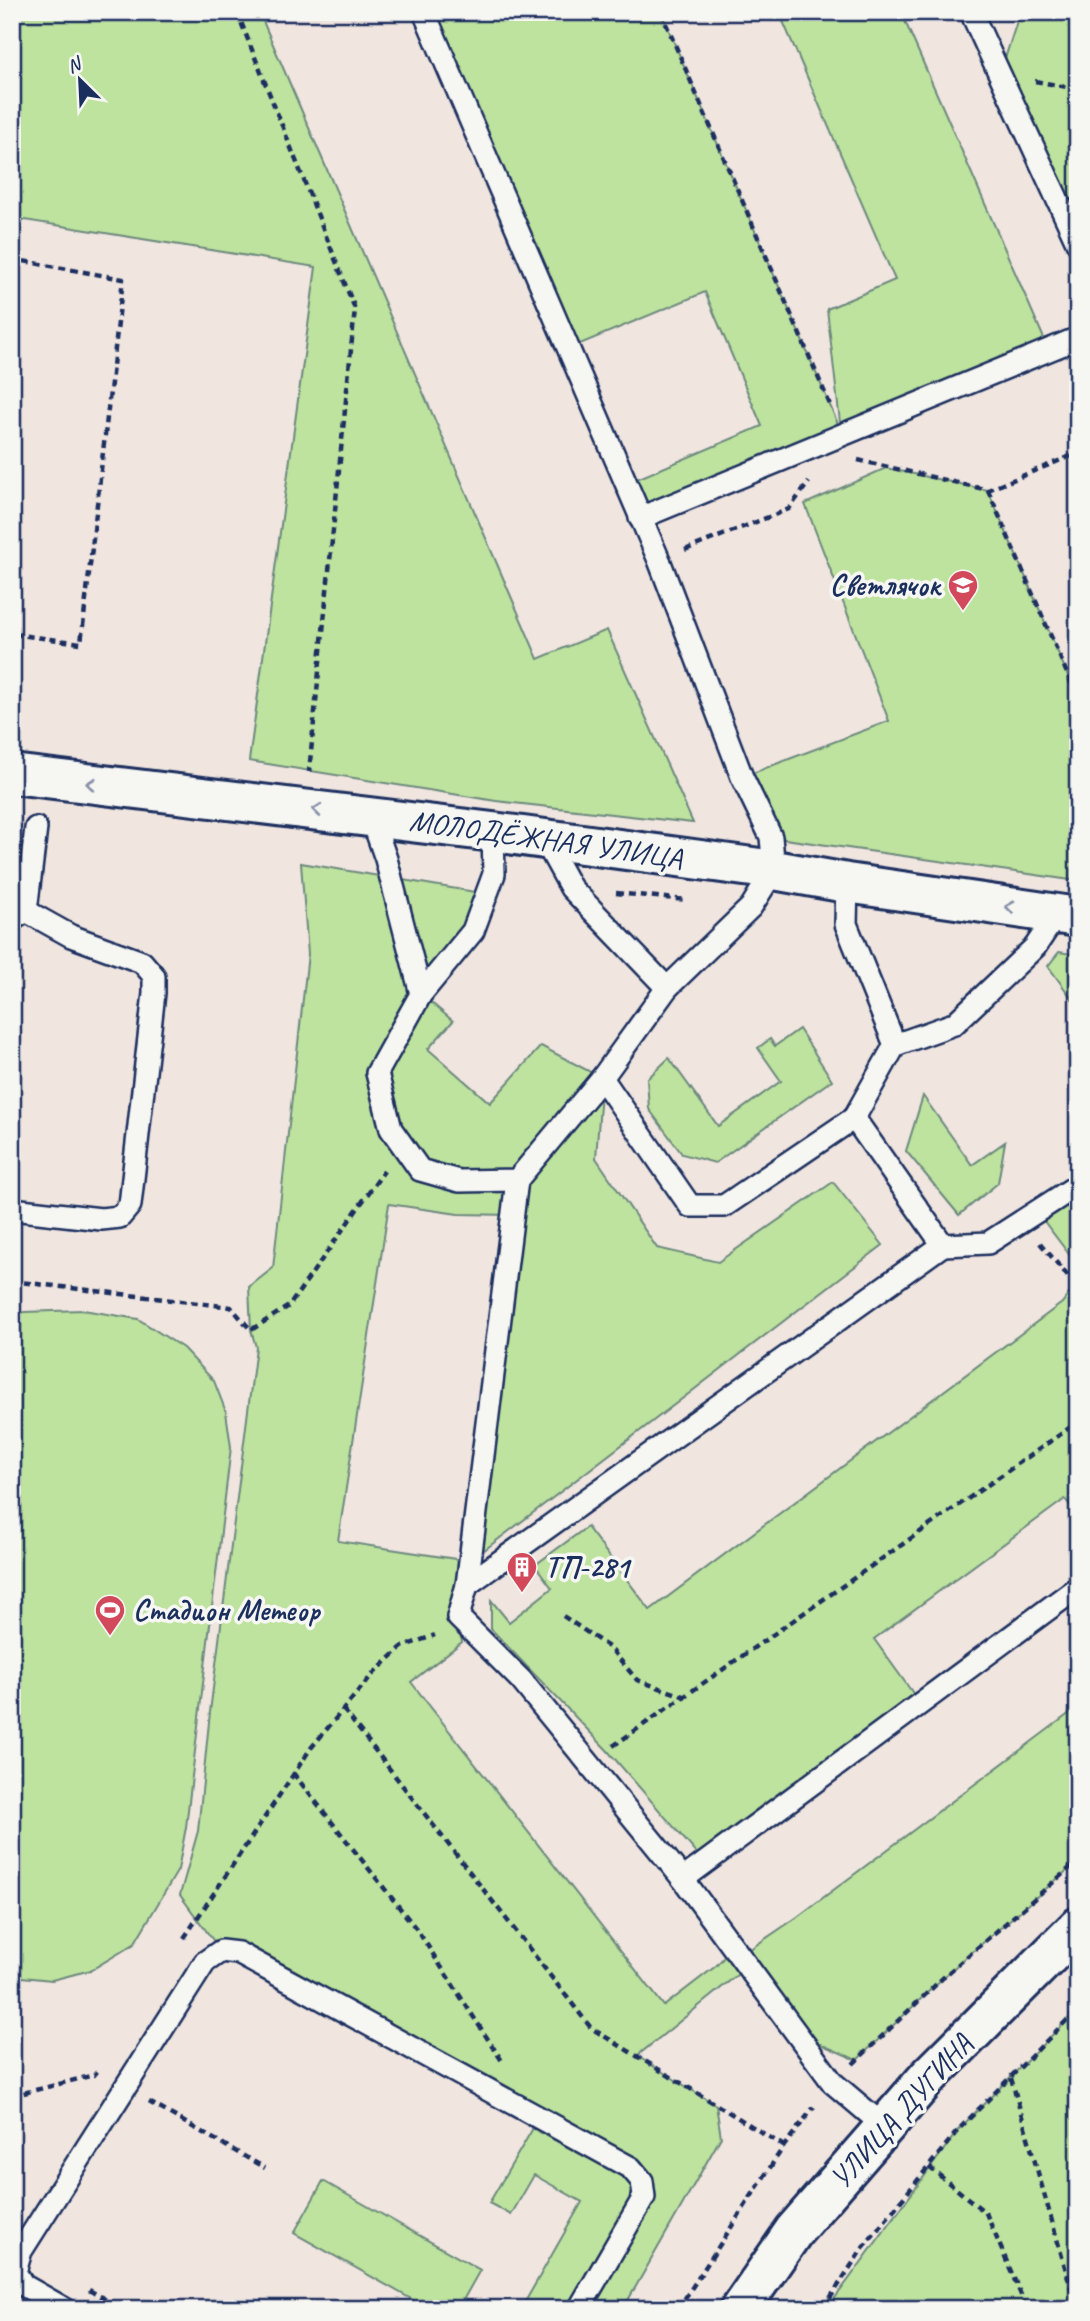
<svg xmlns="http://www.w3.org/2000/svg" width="1090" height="2321" font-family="Caveat,sans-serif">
<rect width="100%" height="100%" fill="#f0e5df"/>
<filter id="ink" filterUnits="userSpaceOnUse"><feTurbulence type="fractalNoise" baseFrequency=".0143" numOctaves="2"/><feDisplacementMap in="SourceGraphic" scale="14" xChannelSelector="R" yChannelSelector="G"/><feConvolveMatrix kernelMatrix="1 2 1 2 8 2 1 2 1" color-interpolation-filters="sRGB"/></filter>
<g filter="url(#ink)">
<g fill="#bee39e" stroke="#6c897e" stroke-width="2" fill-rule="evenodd">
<path d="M12,12H259L538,659L607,630L693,823L496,801L249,761L316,267L12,218Z"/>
<path d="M424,12H661L841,431L827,309L895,280L779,12H901L1049,350L640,518L625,484L762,426L705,292L568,349Z"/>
<path d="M1020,12H1078V206L1059,203L1000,74Z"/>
<path d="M886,468L988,490L1078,699V881L771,837L742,777L889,721L805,504Z"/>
<path d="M301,863L487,894L421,994L453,1021L428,1049L490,1103L541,1046L602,1078L596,1158L657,1248L718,1262L833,1182L883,1245L470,1561L458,1617L462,1642L411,1682L664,2006L716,1966L733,1947L740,1956L796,1918L1078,1707V1861L948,1973L857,2060L797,2034L747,1967L637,2056L716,2105L721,2137L623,2309H521L582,2202L534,2175L511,2215L489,2203L539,2118L221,1951L180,1895L198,1831L210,1712L256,1347L251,1330L249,1287L273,1268L308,954ZM389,1204L458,1214L511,1215L469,1561L338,1541Z"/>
<path d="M1059,952L1078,955V1007L1048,966Z"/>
<path d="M799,1029L832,1080L715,1163L682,1154L649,1109L647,1079L669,1058L718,1126L781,1081L758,1048L770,1039L775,1046Z"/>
<path d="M923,1096L972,1165L1005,1142L998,1183L959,1215L906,1151Z"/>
<path d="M1078,1185V1266L1037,1212Z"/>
<path d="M1078,1282V1515L1065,1499L874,1639L920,1703L705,1863L607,1750L491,1629V1600L509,1622L552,1588L535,1565L587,1527L650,1610L1062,1303Z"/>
<path d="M83,1310L138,1319L183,1348L214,1381L226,1412L231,1447L186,1827L178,1870L134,1944L91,1970L52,1980L12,1976V1317L24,1312Z"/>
<path d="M1078,2009V2309H827L959,2129Z"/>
<path d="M323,2181L480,2270L458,2309H429L294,2233Z"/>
</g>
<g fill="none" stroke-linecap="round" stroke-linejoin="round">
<g stroke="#1b2f5e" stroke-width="26">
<g id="service">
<path d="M424,12L659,560L742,777L771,837L774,870L751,907L667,988L571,888L544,839"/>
<path d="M971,12L1078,244"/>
<path d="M640,518L1078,338"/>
<path d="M371,816L386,859L421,994"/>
<path d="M493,832L494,874L473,931L421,994L377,1073L391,1129L420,1170L459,1181L517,1180L602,1078L667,988"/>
<path d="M847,883L846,924L895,1045"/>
<path d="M1057,914L1035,947L954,1024L895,1045L854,1118L943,1245L988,1243L1078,1185"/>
<path d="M12,920L26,911L36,828"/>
<path d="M602,1078L690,1206H724L854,1118"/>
<path d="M517,1180L467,1585L943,1245"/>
<path d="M12,1209L101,1219L120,1217L130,1205L154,993V976L142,962L71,936L26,911"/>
<path d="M467,1585L458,1617L521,1680L683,1879L833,2083L885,2127"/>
<path d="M683,1879L1078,1587"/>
<path d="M65,2309L23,2285L15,2272L21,2251L205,1962L221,1951L238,1953L631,2168L642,2181L644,2197L579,2309"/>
</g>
</g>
<g stroke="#1b2f5e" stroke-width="44">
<path id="minor" d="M12,774L493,832L774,870L847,883L1078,917"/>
</g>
<g stroke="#1b2f5e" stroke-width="44">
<path id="secondary" d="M740,2309L794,2231L928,2077L1078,1927"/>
</g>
<g stroke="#1b2f5e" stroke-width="4.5" stroke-dasharray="7 5" stroke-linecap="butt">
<path d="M237,12L355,309L309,772"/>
<path d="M661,12L831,407"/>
<path d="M1035,81L1078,89"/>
<path d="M12,259L123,279L81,643L12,634"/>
<path d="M858,460L988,490L1078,453"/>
<path d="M988,490L1078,699"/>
<path d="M685,550L789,509L809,482"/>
<path d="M616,893L687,900"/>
<path d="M1040,1243L1078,1288"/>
<path d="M12,1281L231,1307L251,1330L289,1306L384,1171"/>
<path d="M563,1616L610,1648L637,1680L686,1697"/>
<path d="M343,1709L591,2028L784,2146"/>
<path d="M613,1746L1078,1422"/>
<path d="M293,1773L418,1931L504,2064"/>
<path d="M184,1938L311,1748L372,1675L402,1647L435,1635"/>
<path d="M853,2064L948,1973L1078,1861"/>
<path d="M1011,2078L1077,2309"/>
<path d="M12,2096L94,2075L97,2072"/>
<path d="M149,2102L265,2168"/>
<path d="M929,2167L986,2213L1027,2309"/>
<path d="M89,2290L122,2309"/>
<path d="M678,2309L784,2146L814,2107"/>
<path d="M823,2309L862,2249L959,2129L1078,2009"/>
</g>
<use href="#service" stroke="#f6f6f2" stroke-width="21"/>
<use href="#minor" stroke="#f6f6f2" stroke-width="38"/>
<use href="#secondary" stroke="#f6f6f2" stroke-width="38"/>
</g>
<defs><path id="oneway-chevron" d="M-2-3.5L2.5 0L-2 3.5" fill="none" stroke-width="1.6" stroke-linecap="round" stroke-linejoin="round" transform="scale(1.75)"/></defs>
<g stroke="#8892a8">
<use href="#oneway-chevron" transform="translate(91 784) rotate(-174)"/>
<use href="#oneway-chevron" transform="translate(317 810) rotate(-174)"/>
<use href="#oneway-chevron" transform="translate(1010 907) rotate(-172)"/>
</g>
</g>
<defs>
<g id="school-pin" transform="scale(1.575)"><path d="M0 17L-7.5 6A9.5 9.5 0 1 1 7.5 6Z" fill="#d1495b" stroke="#f6f6f2"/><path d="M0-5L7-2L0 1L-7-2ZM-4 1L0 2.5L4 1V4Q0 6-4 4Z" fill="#fff"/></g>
<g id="building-pin" transform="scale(1.575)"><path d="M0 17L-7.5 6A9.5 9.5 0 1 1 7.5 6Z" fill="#d1495b" stroke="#f6f6f2"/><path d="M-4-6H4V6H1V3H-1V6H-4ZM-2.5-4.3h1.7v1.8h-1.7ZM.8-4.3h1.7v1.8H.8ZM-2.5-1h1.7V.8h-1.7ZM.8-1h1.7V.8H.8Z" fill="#fff"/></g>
<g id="stadium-pin" transform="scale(1.575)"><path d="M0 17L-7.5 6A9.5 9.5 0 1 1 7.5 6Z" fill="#d1495b" stroke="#f6f6f2"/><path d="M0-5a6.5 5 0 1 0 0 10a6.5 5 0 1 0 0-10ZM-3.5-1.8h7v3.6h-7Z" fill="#fff"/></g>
</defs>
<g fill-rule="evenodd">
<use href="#school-pin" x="963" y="585"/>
<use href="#building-pin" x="522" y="1567"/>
<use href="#stadium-pin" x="110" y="1610"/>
</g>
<g text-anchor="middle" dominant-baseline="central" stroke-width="7" stroke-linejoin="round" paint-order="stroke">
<g font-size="30" font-weight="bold" fill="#1b2f5e" stroke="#f6f6f2" text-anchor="start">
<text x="940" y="585" text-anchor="end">Светлячок</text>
<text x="545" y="1567">ТП-281</text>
<text x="133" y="1610">Стадион Метеор</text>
</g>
<g font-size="30" fill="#1b2f5e" stroke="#f6f6f2">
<text transform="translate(546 839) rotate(8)">МОЛОДЁЖНАЯ УЛИЦА</text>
<text transform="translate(901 2111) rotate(-48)">УЛИЦА ДУГИНА</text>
</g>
</g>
<rect width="1090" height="2321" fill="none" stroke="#f6f6f2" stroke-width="42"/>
<rect x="21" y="21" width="1048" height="2279" fill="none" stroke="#1b2f5e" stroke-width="2.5" filter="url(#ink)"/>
<g transform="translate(80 80) rotate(336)" stroke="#f6f6f2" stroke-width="5" paint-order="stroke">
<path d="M0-5L12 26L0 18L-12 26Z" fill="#1b2f5e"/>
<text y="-10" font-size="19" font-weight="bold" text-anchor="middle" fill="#1b2f5e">N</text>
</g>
</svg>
